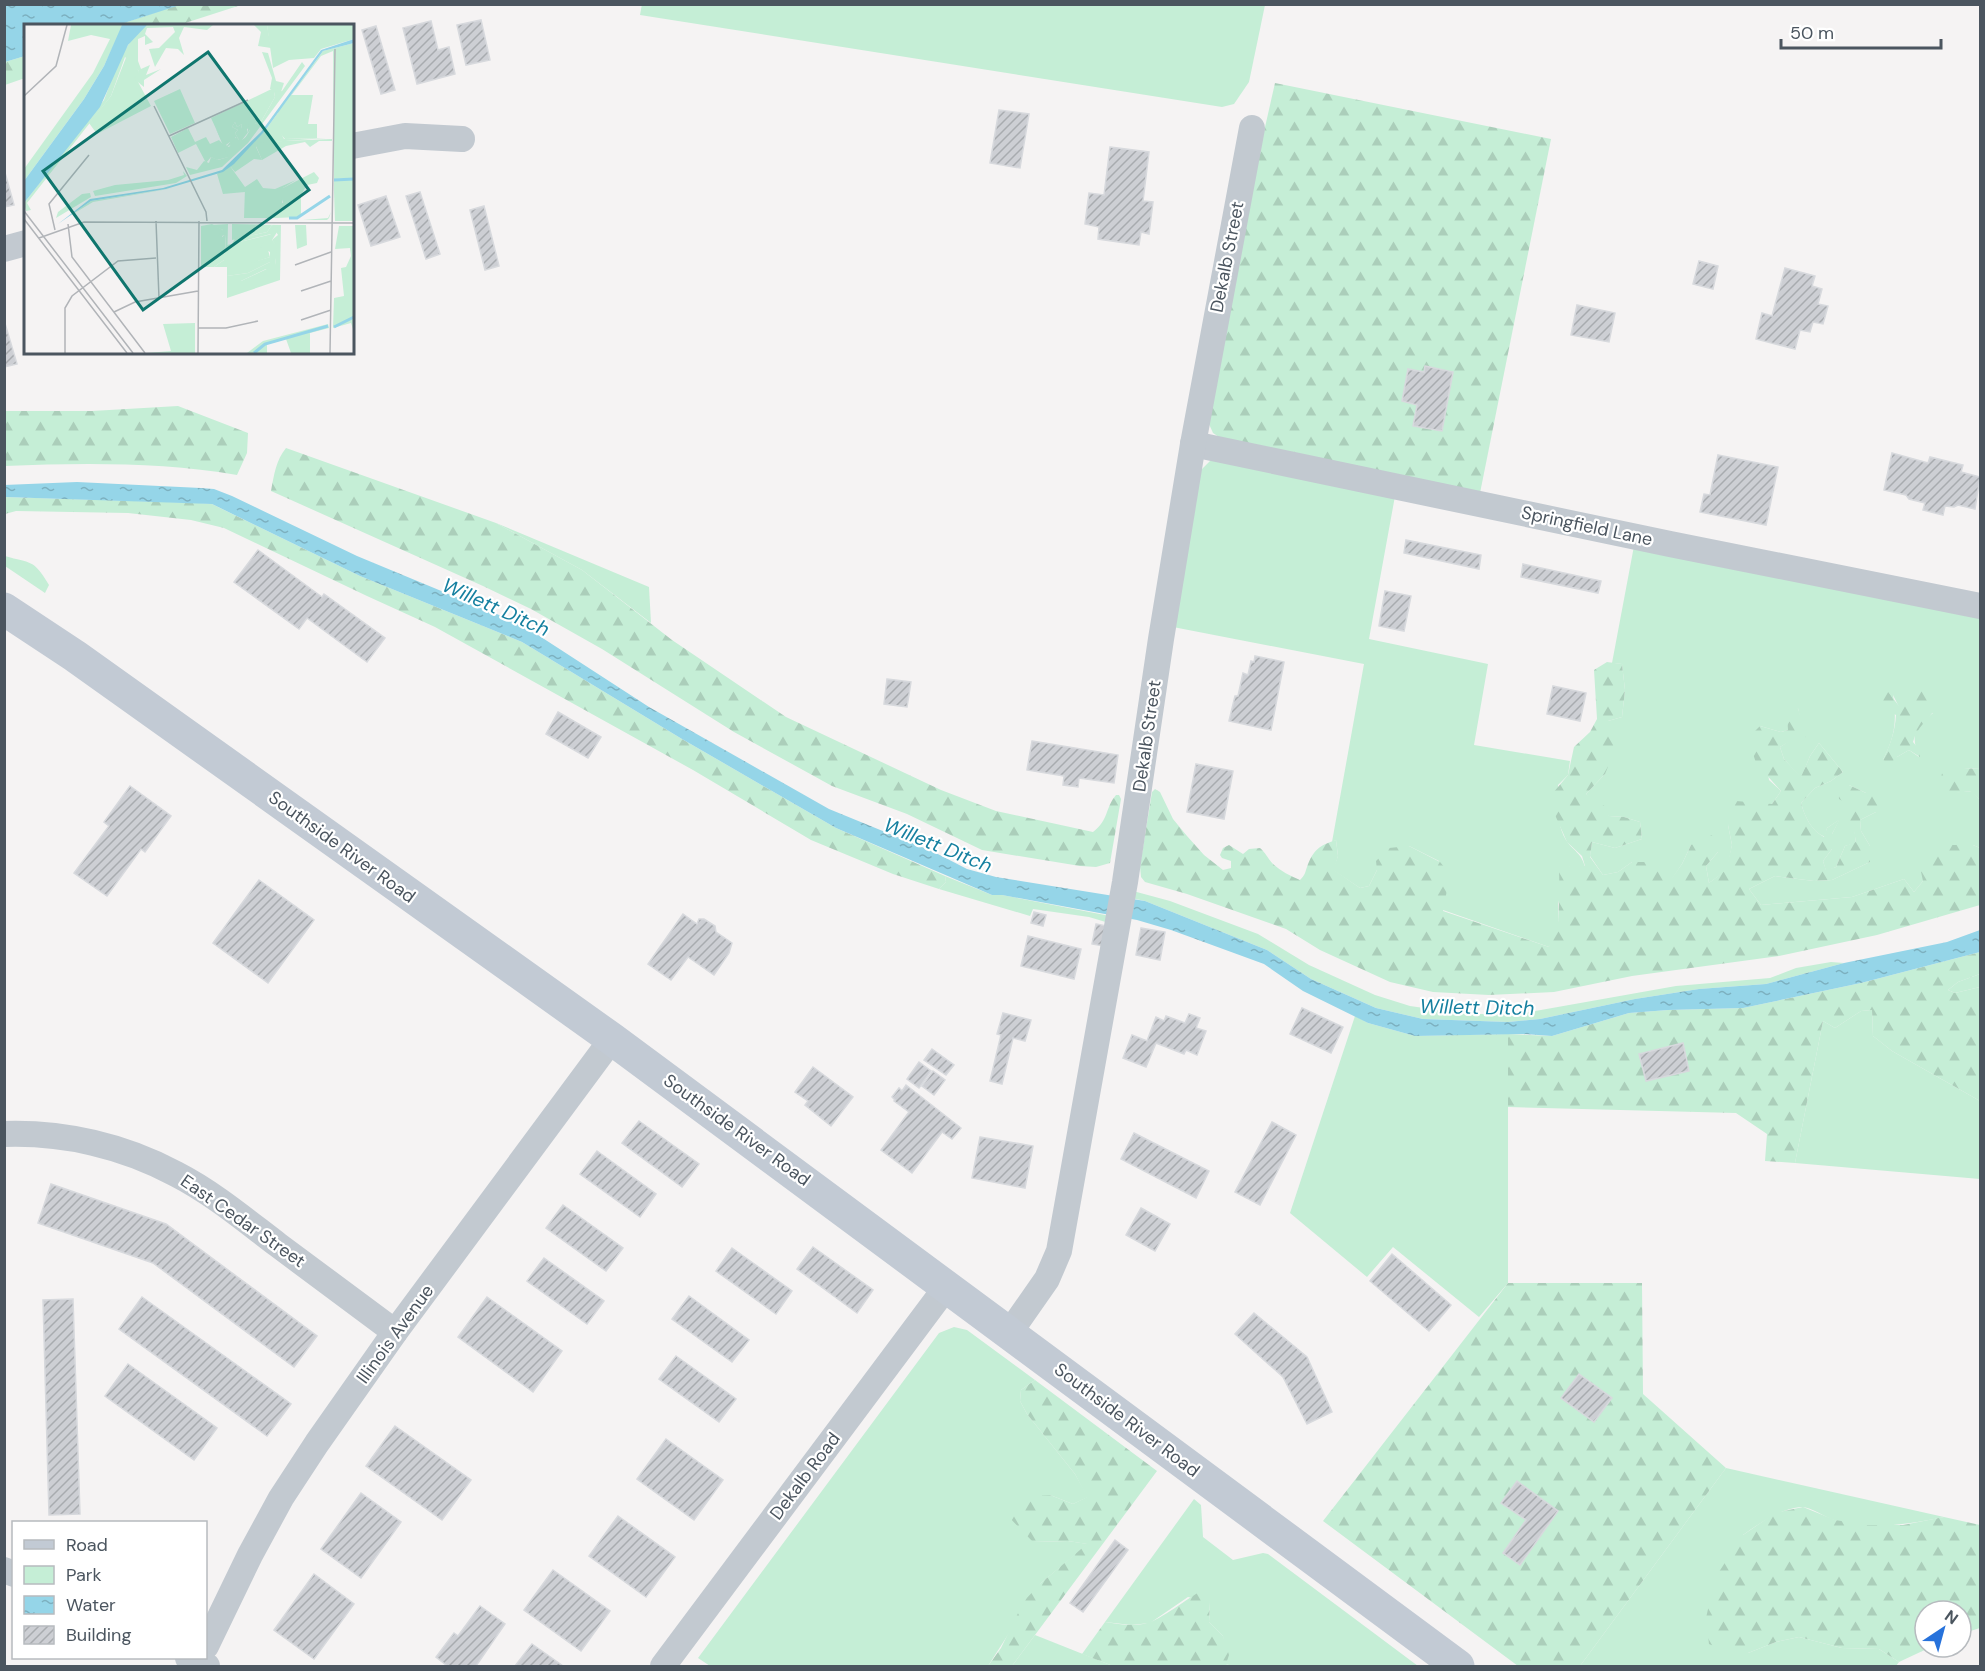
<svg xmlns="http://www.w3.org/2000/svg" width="1985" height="1671" font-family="'DM Sans',sans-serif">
<defs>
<pattern id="forest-firs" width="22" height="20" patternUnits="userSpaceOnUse" patternTransform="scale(1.5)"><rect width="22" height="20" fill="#c5eed6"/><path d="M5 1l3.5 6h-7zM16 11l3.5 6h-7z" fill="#abceba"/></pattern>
<pattern id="water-ripples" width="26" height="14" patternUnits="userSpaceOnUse" patternTransform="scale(1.5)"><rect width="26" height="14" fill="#95d5e8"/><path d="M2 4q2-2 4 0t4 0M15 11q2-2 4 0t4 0" fill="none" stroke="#7cb0bf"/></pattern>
<pattern id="building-hatch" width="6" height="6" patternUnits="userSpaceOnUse" patternTransform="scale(1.5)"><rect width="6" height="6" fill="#cdcfd4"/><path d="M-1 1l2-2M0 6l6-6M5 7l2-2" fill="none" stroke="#a8abaf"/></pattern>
</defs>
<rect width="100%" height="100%" fill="#f5f3f3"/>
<g fill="#c5eed6" fill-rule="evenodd">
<path d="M642,4H1265V5L1249,82L1234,104L1222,107L640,15Z"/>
<path d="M1217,459L1395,496L1369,639L1488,664L1474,745L1570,761L1568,775L1558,785C1558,804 1556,823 1566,840C1574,852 1581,852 1585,867L1570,866L1558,904L1559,923L1549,947L1443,910L1439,861L1409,846L1377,870L1369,886L1360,888L1333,870L1338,856L1336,840L1332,842L1364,664L1173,627L1199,472L1210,461Z"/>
<path d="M496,523L649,587L651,623L582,570Z"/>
<path d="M1634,546L1980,614V768L1964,769L1949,793L1972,791L1980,800V848L1973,845L1923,881L1914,892L1904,879L1852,897L1761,905L1749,889L1775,876L1814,881L1832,880L1870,862V846L1861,831L1860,820L1876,812L1866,793L1849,785L1856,843L1845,846L1836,867L1826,871L1823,861L1832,849V834L1839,820L1827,828L1825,837C1811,831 1805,817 1801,803L1815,788L1831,781L1843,772L1819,743L1810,756L1801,778L1784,759L1780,747C1798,736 1803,729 1798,708L1788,730L1781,732L1760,726L1769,780L1781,791L1772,804L1728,825L1732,845L1727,870L1709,883L1706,866L1718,852L1691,845L1682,864L1672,879L1632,862L1618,872L1603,875L1590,856L1592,842L1615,848L1642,839L1640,822L1624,817L1609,816L1586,794L1605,774L1608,721L1622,717L1625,690L1622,664L1612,663ZM1893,695L1899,707L1933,713C1915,728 1910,734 1919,757L1909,750L1897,757L1883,760C1895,735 1897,722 1893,695Z"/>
<path d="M5,556C31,564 33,558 49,585L45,593L5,566Z"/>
<path d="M945,876L992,895H1002L1110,916L1109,923L1089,917L1033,909L1030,916L939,889L946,882Z"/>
<path d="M1133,891L1170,901L1258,934L1309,965L1375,995L1410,1006L1466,1014H1519L1676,986L1770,978L1796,968L1831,962L1844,963L1766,984L1699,989L1635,999L1540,1019L1508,1022L1423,1019L1376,1008L1311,979L1267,950L1145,901L1131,898Z"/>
<path d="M1980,974V987L1955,993L1948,990L1958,982Z"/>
<path d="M1872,1010L1873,1036L1892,1051L1980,1101V1179L1795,1163L1823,1021L1835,1028L1861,1011Z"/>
<path d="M1355,1016L1368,1023L1415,1036L1508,1034V1283L1479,1317L1393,1247L1367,1277L1290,1213Z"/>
<path d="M954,1327L967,1330L1035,1380L1021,1390L1020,1401L1027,1414L1075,1474L1088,1497L1073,1504L1050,1495L1033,1542L1068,1541L1088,1544L1041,1583L988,1666H710L698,1658L939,1333Z"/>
<path d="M1726,1468L1944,1517C1909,1524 1871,1531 1834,1520C1824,1517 1811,1506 1800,1507C1777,1510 1762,1522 1743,1535L1748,1653L1776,1642L1799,1637L1842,1648L1879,1649L1899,1662L1896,1666H1580Z"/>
<path d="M1194,1499L1201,1505L1203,1537L1233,1560L1263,1553L1268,1554L1418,1666H1232L1226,1664L1223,1636L1209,1622L1210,1602L1188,1597L1150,1623L1131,1625L1105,1622Z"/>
<path d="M1035,1635L1113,1666H1012Z"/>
</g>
<g fill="url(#forest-firs)">
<path d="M180,4L241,5L179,25H118Z"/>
<path d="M25,56V78L5,85V62Z"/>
<path d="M1275,83L1551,139L1480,493L1219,437L1213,433L1209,424L1244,220Z"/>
<path d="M178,406L248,433L247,453L237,475C161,462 82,463 5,466V411H92Z"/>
<path d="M286,448L496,523L582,570L672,640L786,717L941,790L996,811L1093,832C1109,820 1105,808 1116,795H1119L1121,799L1110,863L1096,867L1080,866L982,850L907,814L832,786L734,732L602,649L531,609L483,586L271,491C274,475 276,460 286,448Z"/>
<path d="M4,497L199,503L212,504L220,508L360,576L522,642L682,739L836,828L945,876L946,882L939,889L893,874L811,840L693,770L435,627L367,596L224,528L191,520L128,513L16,511L5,514Z"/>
<path d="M1607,662L1622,664L1625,690L1622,717L1608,721L1618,742L1605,774L1586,794L1606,807L1609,816L1624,817L1640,822L1642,839L1615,848L1592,842L1590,857L1603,875L1618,872L1632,862H1654L1672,878L1682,864L1691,845L1716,833L1718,852L1706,866L1709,883L1726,870L1732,845L1728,825L1736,801L1772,804L1781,791L1756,763L1748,738L1760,726L1781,732L1788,730L1787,713L1798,708L1806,737L1794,739L1780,747L1784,759L1801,777L1810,756L1819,743L1843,772L1831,781L1815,788L1801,803C1805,817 1811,830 1824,837L1827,828L1840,819L1832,834V849L1823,861L1826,870L1836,867L1845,846L1856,842L1853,826L1844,816L1851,806L1839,799L1838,788L1849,785L1866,793L1879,789L1892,799L1876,812L1860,820L1861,831L1870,846V862L1832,880L1814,881L1775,876L1749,889L1761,905L1852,897L1904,879L1914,892L1923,881L1920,867L1942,845H1973L1980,848V905L1877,935L1779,956L1632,976L1554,992L1489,995L1433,992L1390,982L1320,950L1286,929L1187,894L1145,882L1141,877L1140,866L1152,792L1155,789L1160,792L1173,819L1187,836L1204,855L1223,870L1231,868V861L1222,858L1220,855L1223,848L1229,845L1243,854L1249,849L1260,848C1266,853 1268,859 1273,864C1281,871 1290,876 1300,880C1305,875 1305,873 1307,867C1313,850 1320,845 1336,840L1338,856L1334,870L1360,888L1369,886L1377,870L1376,861L1389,848L1409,846L1440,862L1450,874L1443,911L1549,947L1551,927L1559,922C1558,905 1560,889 1559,871L1570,866H1585L1582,856L1567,842L1548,799L1568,775L1574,747L1590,732L1597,719L1594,670Z"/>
<path d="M1916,683C1929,687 1934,693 1937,706C1929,720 1917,726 1913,742L1918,748L1920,757L1909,750L1897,757L1890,764L1883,760C1890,745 1895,732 1896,715L1878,704L1875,693L1885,688L1899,706L1903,695Z"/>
<path d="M1958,762L1964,769L1980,768V800L1971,791L1949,794L1939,784L1943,770Z"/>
<path d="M1980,952V974L1958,982L1948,990L1955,993L1980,987V1101L1892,1051L1873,1036L1872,1010L1861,1011L1835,1028L1823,1021L1795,1163L1765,1161L1767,1134L1736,1113L1508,1107V1034L1552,1036L1629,1013L1668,1010L1743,1008L1861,983Z"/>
<path d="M1508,1283H1642L1643,1394L1726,1468L1580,1666H1518L1323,1521Z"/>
<path d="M1035,1380L1157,1471L1012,1666H988L1001,1648L1024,1601L1041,1583L1087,1544L1068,1541L1033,1542L1005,1513L1018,1497L1050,1495L1073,1504L1087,1497L1075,1474L1027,1414L1020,1401L1021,1390Z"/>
<path d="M1803,1507L1835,1520L1866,1525H1903L1944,1517L1980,1525V1628L1961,1634V1611H1925V1647H1931L1899,1662L1879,1649L1842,1648L1799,1637L1776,1642L1748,1653L1727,1652L1709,1644L1706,1618L1715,1578L1743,1535L1775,1513Z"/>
<path d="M1203,1590L1210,1602L1209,1622L1223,1636L1229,1655L1226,1664L1232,1666H1113L1082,1654L1105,1622C1119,1624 1133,1627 1147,1623C1159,1621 1189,1597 1203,1590Z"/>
</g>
<g fill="url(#water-ripples)">
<path d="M5,4H180V5L118,25L26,26L25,56L5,62Z"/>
<path d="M77,482L201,488L214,489L232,496L357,556L521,624L649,707L829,809L934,852L967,869L996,877L1145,901L1267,950L1311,979L1376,1008L1423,1019L1508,1022L1540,1019L1635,999L1699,989L1766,984L1844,963L1947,942L1980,930V952L1861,983L1743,1008L1668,1010L1629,1013L1552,1036L1523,1034L1415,1036L1368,1023L1303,991L1264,964L1171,930L1137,920L1002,895H992L836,828L682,739L522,642L360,576L212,504L5,497L4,485Z"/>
</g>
<g fill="url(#building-hatch)" stroke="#d7d9dd" stroke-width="1.5">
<path d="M481,20L490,60L466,65L457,25Z"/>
<path d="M431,21L438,50L449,47L455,74L417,84L403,28Z"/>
<path d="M376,26L395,90L381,94L362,30Z"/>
<path d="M999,110L1029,114L1020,168L990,163Z"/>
<path d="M1110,147L1149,152L1143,201L1153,202L1149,234L1141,232L1139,245L1098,239L1099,227L1085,224L1089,193L1104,195Z"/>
<path d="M4,169L14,205L4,207Z"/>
<path d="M420,192L440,254L426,259L406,196Z"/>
<path d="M386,196L400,237L371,246L358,205Z"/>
<path d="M484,206L499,266L485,270L470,210Z"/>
<path d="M1699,261L1718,266L1713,289L1693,284Z"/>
<path d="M1785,268L1815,276L1812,286L1822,289L1818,304L1828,306L1823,324L1813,322L1810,332L1800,330L1795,349L1756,339L1762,313L1772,316Z"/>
<path d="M1577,305L1615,313L1609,342L1571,335Z"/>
<path d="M4,320L17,364L4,367Z"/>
<path d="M1425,366L1453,372L1442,431L1413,426L1417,405L1402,401L1408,369L1424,372Z"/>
<path d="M1892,453L1928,463L1930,457L1963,465L1961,472L1980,477L1975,509L1958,505L1954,507L1945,506L1943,515L1923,510L1925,503L1909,499L1906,495L1884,490Z"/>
<path d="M1718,455L1778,467L1766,525L1700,512L1704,494L1710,495Z"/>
<path d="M1406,540L1481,555L1479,569L1404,553Z"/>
<path d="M258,550L322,597L324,594L385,638L367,662L307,618L299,629L234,582Z"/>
<path d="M1523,564L1601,581L1598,593L1521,577Z"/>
<path d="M1385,591L1411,596L1404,631L1379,626Z"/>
<path d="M1255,656L1284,662L1271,730L1229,721L1235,696H1238L1243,673L1248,675L1251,661L1254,662Z"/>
<path d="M887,679L911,682L907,707L884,704Z"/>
<path d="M1553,686L1586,693L1580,721L1547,714Z"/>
<path d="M558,712L601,737L588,758L546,734Z"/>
<path d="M1032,741L1118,755L1114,783L1079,778L1078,787L1063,785L1064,776L1027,770Z"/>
<path d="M1196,764L1233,771L1224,819L1187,812Z"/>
<path d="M130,786L171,816L145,852L141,849L107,896L74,873L109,826L104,822Z"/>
<path d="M259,880L314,920L268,983L213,943Z"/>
<path d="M1034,912L1046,915L1043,926L1031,923Z"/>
<path d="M683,914L697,924L699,919H704L715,926L716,932L732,943L729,953L714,975L688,957L671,980L648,964Z"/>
<path d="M1096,924L1107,926L1103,946L1092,944Z"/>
<path d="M1141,928L1165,932L1160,960L1136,955Z"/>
<path d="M1028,936L1081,949L1074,979L1021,966Z"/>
<path d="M1302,1008L1343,1027L1331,1053L1290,1034Z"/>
<path d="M1003,1013L1031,1020L1025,1041L1013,1038L1002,1084L990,1081L1001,1035L997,1034Z"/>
<path d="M1189,1014L1200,1018L1196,1028L1206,1031L1197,1055L1186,1050L1184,1054L1156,1043L1146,1067L1123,1058L1132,1035L1147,1041L1156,1017L1164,1021L1166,1016L1185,1023Z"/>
<path d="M1683,1043L1689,1071L1646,1081L1639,1054Z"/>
<path d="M932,1049L954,1065L946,1075L924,1060Z"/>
<path d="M919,1062L931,1071L919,1088L907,1079Z"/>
<path d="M813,1067L853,1097L831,1126L805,1105L808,1101L795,1092Z"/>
<path d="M933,1071L945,1080L934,1095L922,1086Z"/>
<path d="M906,1085L961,1128L952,1139L942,1132L912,1173L881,1150L909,1112L894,1101L895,1100L892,1097L899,1088L902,1091Z"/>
<path d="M639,1121L699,1164L682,1187L622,1143Z"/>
<path d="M1272,1122L1296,1135L1260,1205L1235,1192Z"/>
<path d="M1134,1133L1209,1171L1196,1198L1121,1159Z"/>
<path d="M980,1137L1033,1146L1025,1188L972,1178Z"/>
<path d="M597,1151L656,1194L640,1217L580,1174Z"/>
<path d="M51,1184L166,1224L317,1336L294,1367L153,1263L38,1223Z"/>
<path d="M563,1205L623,1248L606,1271L546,1228Z"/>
<path d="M1141,1208L1170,1224L1155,1251L1126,1235Z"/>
<path d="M813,1247L873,1290L857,1313L797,1269Z"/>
<path d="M732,1248L792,1291L776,1314L716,1271Z"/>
<path d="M1392,1254L1451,1305L1429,1331L1370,1281Z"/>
<path d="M544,1258L604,1301L587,1324L527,1281Z"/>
<path d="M689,1296L749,1340L732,1362L672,1319Z"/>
<path d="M142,1297L291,1404L267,1436L119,1329Z"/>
<path d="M487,1297L562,1351L533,1392L458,1337Z"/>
<path d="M73,1299L80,1514L49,1515L43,1300Z"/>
<path d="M1254,1313L1307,1357L1332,1412L1307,1424L1283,1377L1235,1334Z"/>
<path d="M676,1356L736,1399L719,1422L659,1379Z"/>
<path d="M128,1364L217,1428L194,1460L105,1396Z"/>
<path d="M1579,1374L1612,1398L1594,1422L1561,1398Z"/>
<path d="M395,1426L471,1480L442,1520L366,1466Z"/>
<path d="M666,1439L723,1480L694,1520L637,1479Z"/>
<path d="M1517,1481L1558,1511L1520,1565L1503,1553L1526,1520L1501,1503Z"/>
<path d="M361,1493L401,1522L361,1578L321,1549Z"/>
<path d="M618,1516L675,1557L646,1597L589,1556Z"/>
<path d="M1115,1540L1128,1550L1083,1612L1070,1603Z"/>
<path d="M553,1570L610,1611L581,1651L524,1610Z"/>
<path d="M314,1574L354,1604L314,1659L274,1630Z"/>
<path d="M480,1606L505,1624L476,1666H445L446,1665L436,1657L454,1633L458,1636Z"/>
<path d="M532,1644L563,1666H515Z"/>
</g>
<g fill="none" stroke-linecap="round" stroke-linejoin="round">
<g stroke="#c2c9d0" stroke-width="26">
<path d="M352,146L405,136L462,139"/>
<path d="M4,249L26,243"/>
<path d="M1193,444L1670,544L1980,606"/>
<path d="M4,1134C64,1132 124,1146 176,1174C213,1193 245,1220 278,1245C317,1274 356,1303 395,1332"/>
<path d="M1010,1332L1047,1279L1059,1251L1125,882L1161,639L1193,444L1252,128"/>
<path d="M4,1570L14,1574"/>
<path d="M206,1646L250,1555L281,1498L317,1443L395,1332L612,1039"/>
<path d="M188,1658L207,1666"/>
<path d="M663,1666L947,1286"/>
</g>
<path stroke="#c2cad4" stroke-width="33" d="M4,609L75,656L612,1039L1458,1666"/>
</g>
<g text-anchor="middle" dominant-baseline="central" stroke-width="4.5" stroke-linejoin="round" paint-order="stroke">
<g font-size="18" fill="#4b555f" stroke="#fff">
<text transform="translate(1227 257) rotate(-79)">Dekalb Street</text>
<text transform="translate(1587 526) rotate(12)">Springfield Lane</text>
<text transform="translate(1147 736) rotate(-82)">Dekalb Street</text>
<text transform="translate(342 847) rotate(36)">Southside River Road</text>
<text transform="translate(737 1130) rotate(36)">Southside River Road</text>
<text transform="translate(243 1221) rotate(35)">East Cedar Street</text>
<text transform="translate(395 1334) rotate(-54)">Illinois Avenue</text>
<text transform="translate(1127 1420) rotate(37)">Southside River Road</text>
<text transform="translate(805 1476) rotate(-53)">Dekalb Road</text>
</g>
<g font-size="20" font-style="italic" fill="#1680a0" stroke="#fff">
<text transform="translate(496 607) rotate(24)">Willett Ditch</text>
<text transform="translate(938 845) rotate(22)">Willett Ditch</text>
<text transform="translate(1477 1007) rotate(1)">Willett Ditch</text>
</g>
</g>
<g transform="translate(24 24)">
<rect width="330" height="330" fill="#f5f3f3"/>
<path d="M103,31L115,47L113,56L127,82L73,110L65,99L87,72ZM260,59L257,68H250L251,73L238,96L231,100L232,106L220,116L226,106L223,104V110L217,105L218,100L213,103L211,98L208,103L214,106L211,109L215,116L211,113V119L202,123L205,133L193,136L187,133L182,139L172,120L154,129L147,113L164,104L171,118L182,113L186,120L195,116L202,123L206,118H198L187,94ZM266,71H289L284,100H293V114L261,115L255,108L254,87ZM308,115L307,188L305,194L303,196H279L304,194L307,188L308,117H295L286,123L281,118L262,122L238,136L232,122L235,118ZM206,142L221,163V168L199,170L193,150ZM330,154V168H310V155ZM272,156L259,164L258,179L277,171V193L251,194V165ZM188,200L199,206L198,213L202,210L200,236L190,243H177V202ZM208,200L257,201L256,256L203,274V257H217L251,241L252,236V222L248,216L254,211L248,201L243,208L208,216ZM271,201H282L283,221L273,225ZM315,202H330V308L327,299L309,304L310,274L320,272L317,244L322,243L327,232L326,224L311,225ZM248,210L242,219L246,233L234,237L246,238L224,249L203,252V221ZM171,299V329H123L147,327L139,300ZM304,300L305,304L286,309V329H267L262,315L243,320V329H223L239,317Z" fill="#c5eed6"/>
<path d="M189,1L183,6L160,3L155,14L160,31L154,25L142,24L131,43L125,25L135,24L151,8L149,3L123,4L121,10L129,18L121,21V12L114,15V37L117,45L126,41L122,51L137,45L120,56V63L110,55L115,47L101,33L87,72L3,179L7,186L2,187L0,179L80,76L96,34L113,7L123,1H200ZM230,1H243L247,24L234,22L237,8ZM330,19V154L310,155L309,27L297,32L255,88L256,107L260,115L302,114L235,119L232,123L238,136L230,135L211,148L206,142L240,108L299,27ZM238,28L244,29L252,57L260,59L251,66L246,65L248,54ZM278,38L281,42L224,119L198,143L166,151L162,143L173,146L180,137L185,139L187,133L194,136L204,133L192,105L199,117L206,118L202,121L205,123L212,113L215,116L211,109L214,106L208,103L211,98L213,103L218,100L217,105L221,104L223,109L224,105L219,102L224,100L226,106L218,116L231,106V100L238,96L251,73L250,68L258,67ZM156,65L171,99L146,110L130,77ZM159,147L163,152L152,159L71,172L69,167L91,161L144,156L160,151ZM290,148L295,154L293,159L283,161L277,171L260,181L256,170L259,164ZM233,155L239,164L251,165V194H220L221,163ZM150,164L69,178L44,193L67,177ZM310,168H330V197H311ZM66,169L67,173L32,194L34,188L58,170ZM204,200L203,243H190L200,236L197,233L201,229L202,211L193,213L199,206L187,201ZM248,201L255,205L248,216L253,222L251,246L242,245L217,257H203V252L224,249L246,238L226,239L246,233V228L236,223L247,210L208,220L215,207L221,212L230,211L243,208Z" fill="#c5eed6"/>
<path d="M47,1H99L80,42L60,75L0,157V145L69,49L86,15L67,11L44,17ZM243,1H330V15L297,25L290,34L265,36L249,44Z" fill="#c5eed6"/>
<path d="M98,1H123L104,21L76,83L0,179V157L60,75L80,42ZM330,15V19L299,27L240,108L210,140L199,148L142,165L67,177L34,200L66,175L139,164L198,146L237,108L297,26Z" fill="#95d5e8"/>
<path fill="none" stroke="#95d5e8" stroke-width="3" d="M310,156L330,155M265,194H273L306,172M310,303L330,293M230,329L241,320L304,302"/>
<path fill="none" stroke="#b1b4b8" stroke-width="1.5" d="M0,72L32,42L43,1M130,82L182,188L183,197M145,112L224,76M0,187L109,329M0,195L103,329M132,197L135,274M44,200L48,233L121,329M31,206L25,180L65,131M15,214L60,198L330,199M271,241L307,228M277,267L307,257M90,288L111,278L174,267M277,296L307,286M174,304H202L234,297M41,329V284L48,272L94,237L132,234M174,329L175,197M306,329L311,25"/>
<path fill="#0f766e" fill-opacity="0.15" stroke="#0f766e" stroke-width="3" d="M184,28L285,166L119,286L19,147Z"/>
<rect width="330" height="330" fill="none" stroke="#4b555f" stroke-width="3"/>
</g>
<rect width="1985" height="1671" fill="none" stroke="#4b555f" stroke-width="12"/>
<rect x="12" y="1521" width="195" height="138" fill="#ffffff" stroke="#b7bbbf" stroke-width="1.5"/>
<rect x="24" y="1540" width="30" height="9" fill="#c2cad4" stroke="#b7bbbf" stroke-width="1.5"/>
<text x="66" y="1551" font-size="18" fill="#4b555f">Road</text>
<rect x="24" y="1566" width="30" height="18" fill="#c5eed6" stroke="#b7bbbf" stroke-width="1.5"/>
<text x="66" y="1581" font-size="18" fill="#4b555f">Park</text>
<rect x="24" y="1596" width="30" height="18" fill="url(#water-ripples)" stroke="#b7bbbf" stroke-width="1.5"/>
<text x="66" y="1611" font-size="18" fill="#4b555f">Water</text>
<rect x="24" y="1626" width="30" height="18" fill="url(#building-hatch)" stroke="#b7bbbf" stroke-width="1.5"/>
<text x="66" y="1641" font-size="18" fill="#4b555f">Building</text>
<g transform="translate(1943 1629) rotate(36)"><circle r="28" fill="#ffffff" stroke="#b7bbbf" stroke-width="1.5"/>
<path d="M0-4.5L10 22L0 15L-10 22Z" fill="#2772db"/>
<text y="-9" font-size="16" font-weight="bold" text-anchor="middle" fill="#4b555f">N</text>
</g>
<path d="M1781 39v9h160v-9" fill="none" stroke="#4b555f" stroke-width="3"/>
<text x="1790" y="39" font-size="18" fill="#4b555f" stroke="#ffffff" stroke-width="4.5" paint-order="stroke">50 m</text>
</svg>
